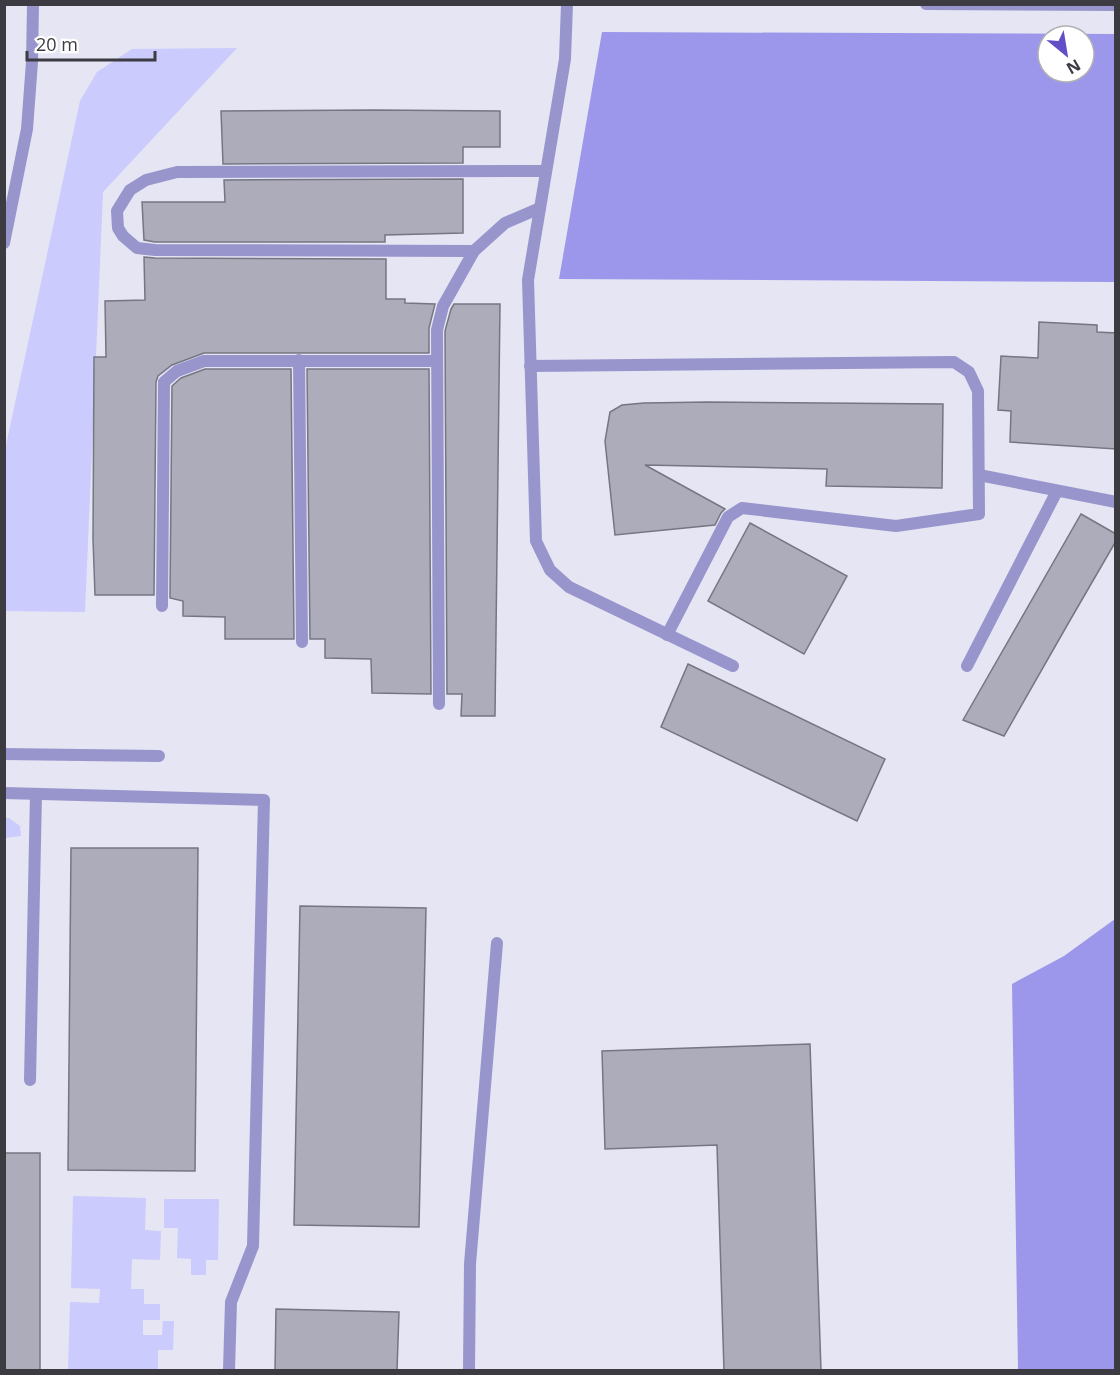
<svg xmlns="http://www.w3.org/2000/svg" width="1120" height="1375" font-family="'Open Sans',sans-serif">
<rect width="100%" height="100%" fill="#e5e5f4"/>
<g fill="#cbcbfd">
<path d="M237,48L103,192L85,612L5,611V450L80,101L97,72L132,49Z"/>
<path d="M4,818H9L20,826L21,836L5,838Z"/>
<path d="M73,1196L146,1198L145,1230L161,1231L160,1260L132,1259L131,1289H144V1304H160V1320H143V1335H162L163,1321H174L173,1350H158V1370H68L70,1302L99,1303L100,1289L71,1288Z"/>
<path d="M164,1199H219L218,1260H206V1275H191V1259L177,1258L178,1228H164Z"/>
</g>
<g fill="#9c97ea" fill-rule="evenodd">
<path d="M602,32L1115,34V282L559,279ZM1048,36H1084V72H1048Z"/>
<path d="M1115,919V1370H1018L1012,984L1064,956Z"/>
</g>
<g fill="#acacba" stroke="#767683" stroke-width="1.5">
<path d="M375,110L500,111V147H463V163L223,164L221,111Z"/>
<path d="M463,179V233L385,235V242H155L144,240L142,202H225L224,180Z"/>
<path d="M144,257L155,258L386,259V299H405V303L435,304L429,328V353H204L172,365L158,376L156,382L154,595H95L93,539L94,357H106L105,301L145,300Z"/>
<path d="M454,304H500L495,716H461L462,694H447L445,331L451,309Z"/>
<path d="M1039,322L1097,325V332L1116,333V449L1010,442L1011,411L998,410L1001,356L1038,358Z"/>
<path d="M205,369H291L294,639H225V617L183,616V601L170,598L172,386L181,378Z"/>
<path d="M307,369H429L431,694L372,693L371,659L325,658V639H310Z"/>
<path d="M708,402L943,404L942,488L826,486L827,469L645,465L725,509L721,513L715,525L615,535L605,441L610,412L622,405L644,403Z"/>
<path d="M1081,514L1116,534V541L1069,622L1004,736L963,720Z"/>
<path d="M750,523L847,576L804,654L708,601Z"/>
<path d="M688,664L885,759L857,821L661,727Z"/>
<path d="M71,848H198L195,1171L68,1170Z"/>
<path d="M300,906L426,908L419,1227L294,1225Z"/>
<path d="M810,1044L821,1371H724L717,1145L605,1149L602,1051Z"/>
<rect x="4" y="1153" width="36" height="218"/>
<path d="M276,1309L399,1312L397,1371H275Z"/>
</g>
<g fill="none" stroke-linecap="round" stroke-linejoin="round">
<g stroke="#9795cc" stroke-width="12">
<path d="M567,4L565,59L528,280L536,541L550,570L569,587L733,666"/>
<path d="M474,251L155,250L137,248L123,236L118,228L117,211L130,190L146,180L177,172L546,171"/>
<path d="M299,360L302,642"/>
<path d="M530,366L954,362L969,372L978,391L979,514L896,526L742,508L728,517L667,635"/>
<path d="M979,475L1116,502"/>
<path d="M162,606L164,382L177,371L204,361H437"/>
<path d="M967,666L1057,491"/>
<path d="M439,704L437,330L443,306L474,251L505,223L540,208"/>
<path d="M4,754L159,756"/>
<path d="M4,793L264,800L253,1246L231,1302L229,1370"/>
<path d="M30,1080L36,794"/>
</g>
<g stroke="#9795cc" stroke-width="12">
<path d="M926,4L1116,5"/>
<path d="M4,243L27,129L32,62L33,4"/>
<path d="M469,1370L470,1264L497,943"/>
</g>
</g>
<rect width="1120" height="1375" fill="none" stroke="#3b3b41" stroke-width="12"/>
<g transform="translate(1066 54) rotate(150)"><circle r="28" fill="#ffffff" stroke="#b1b1b3" stroke-width="1.5"/>
<path d="M0-4.5L10 22L0 15L-10 22Z" fill="#624fc8"/>
<text y="-9" font-size="16" font-weight="bold" text-anchor="middle" fill="#3b3b41">N</text>
</g>
<path d="M27 51v9h128v-9" fill="none" stroke="#3b3b41" stroke-width="3"/>
<text x="36" y="51" font-size="18" fill="#3b3b41" stroke="#ffffff" stroke-width="4.5" paint-order="stroke">20 m</text>
</svg>
